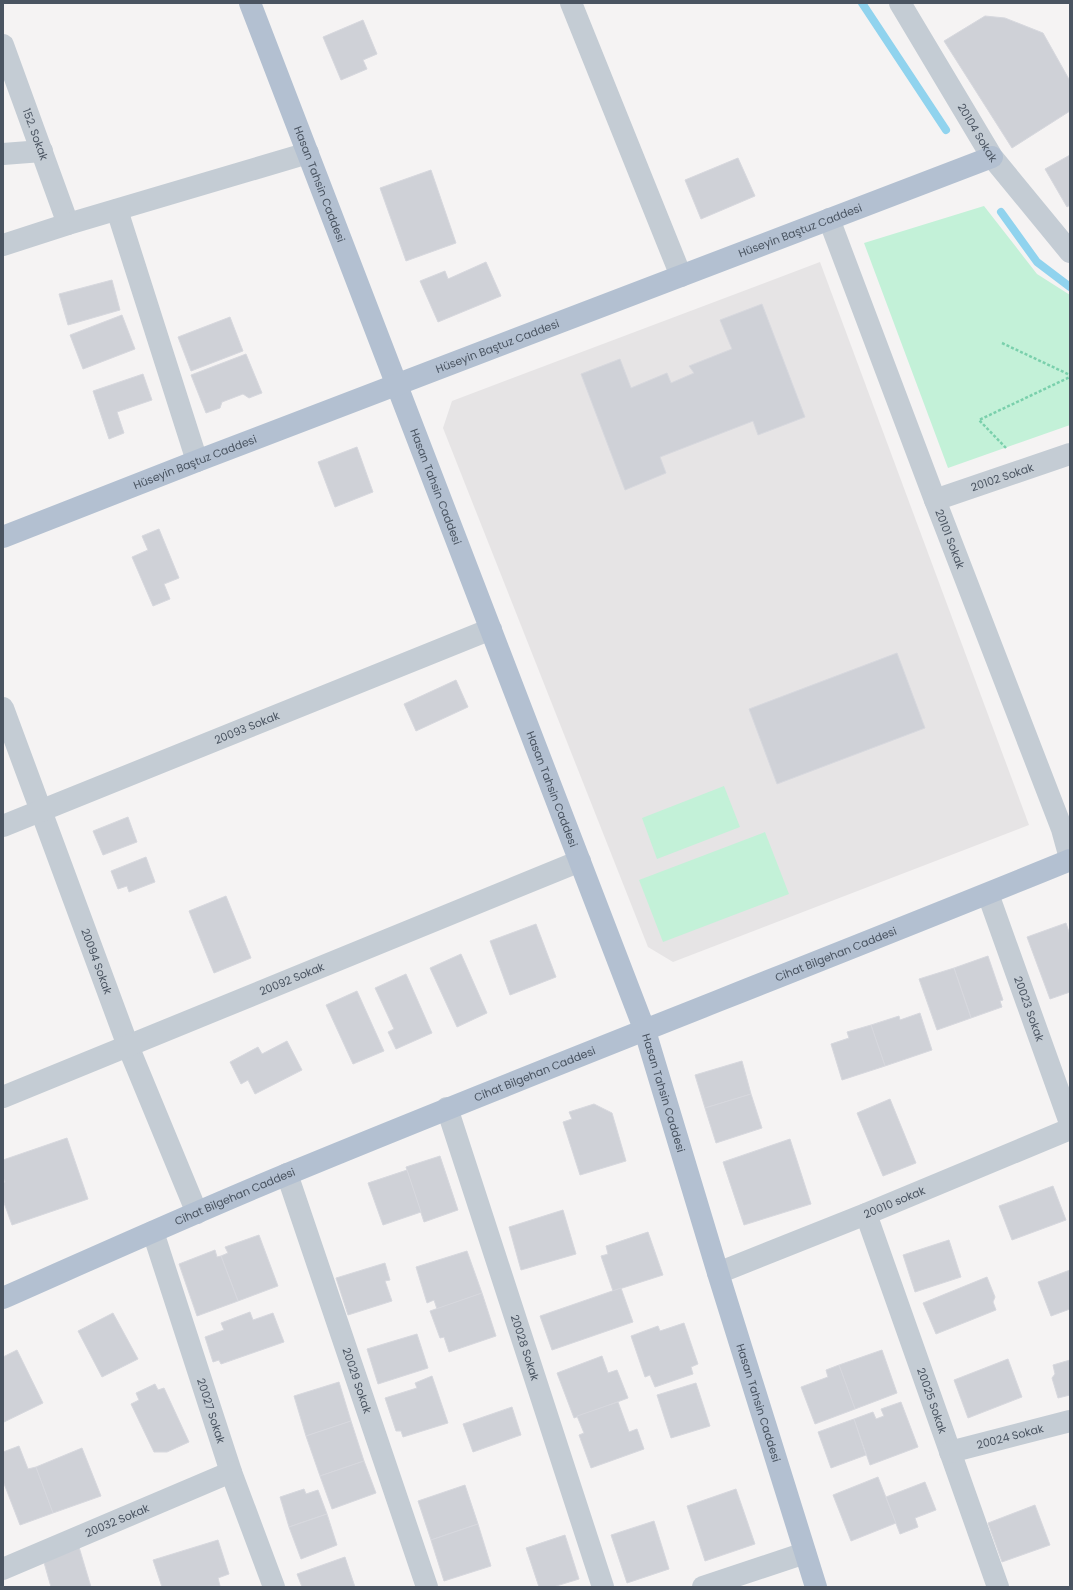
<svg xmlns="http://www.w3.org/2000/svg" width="1073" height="1590" font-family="Poppins,sans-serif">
<rect width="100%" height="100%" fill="#f5f3f3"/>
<path fill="#e6e4e5" d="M820,262L1029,825L673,962L648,947L443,428L452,401Z"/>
<g fill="#c3f1d8">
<path d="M984,206L1037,274L1070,295V425L948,468L864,243Z"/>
<path d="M724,786L740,827L657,859L642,818Z"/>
<path d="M765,832L789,894L663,942L639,880Z"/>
</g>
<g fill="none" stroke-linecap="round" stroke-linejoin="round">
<g stroke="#90d3ee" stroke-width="8">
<path d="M862,3L946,130"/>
<path d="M1001,212L1037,262L1070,287"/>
</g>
</g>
<g fill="#cfd1d7" stroke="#d7d8de">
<path d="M985,16L1005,18L1043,33L1070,81V111L1012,148L944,41Z"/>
<path d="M363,20L377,54L363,60L367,69L341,80L323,37Z"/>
<path d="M1070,155V205L1067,207L1045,169Z"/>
<path d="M738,158L755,196L701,219L685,180Z"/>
<path d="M431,170L456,243L406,261L380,188Z"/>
<path d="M486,262L501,296L438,322L420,281L445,271L448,279Z"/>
<path d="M112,280L120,310L68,325L59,294Z"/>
<path d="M762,304L805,417L758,435L753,421L660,457L666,473L625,490L581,374L620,359L631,388L667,373L671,383L694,373L689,366L732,349L720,320Z"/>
<path d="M122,315L135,349L83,369L70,335Z"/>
<path d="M230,317L243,351L191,371L178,337Z"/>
<path d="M246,354L262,393L249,398L243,394L222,402L220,408L206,413L191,375Z"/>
<path d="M143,374L152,400L117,412L124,433L109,439L93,391Z"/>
<path d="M357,447L373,492L335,507L318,462Z"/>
<path d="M159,529L179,578L164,584L170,599L153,606L132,557L148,550L142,536Z"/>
<path d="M897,653L925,728L777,784L749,709Z"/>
<path d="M456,680L468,707L416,731L404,704Z"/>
<path d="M128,817L137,842L103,855L93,831Z"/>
<path d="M146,857L155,882L129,892L127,886L118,889L111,871Z"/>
<path d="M226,896L251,958L214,973L189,911Z"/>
<path d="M1066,923L1070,935V992L1050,999L1027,937Z"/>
<path d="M536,924L556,977L510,995L490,941Z"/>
<path d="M461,954L487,1013L457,1027L430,968Z"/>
<path d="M988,956L1003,1000L1000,1001L1002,1007L971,1018L954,968Z"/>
<path d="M954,968L971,1018L937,1030L919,979Z"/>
<path d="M406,974L432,1033L396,1049L388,1032L394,1029L375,988Z"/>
<path d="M357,991L384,1051L353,1064L326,1005Z"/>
<path d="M920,1013L932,1050L885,1066L871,1025L899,1016L900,1020Z"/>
<path d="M871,1025L885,1066L842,1080L831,1044L849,1038L847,1032Z"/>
<path d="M287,1041L302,1070L255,1094L248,1080L241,1084L230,1062L258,1047L262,1054Z"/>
<path d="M742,1061L751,1094L705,1108L695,1075Z"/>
<path d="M751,1094L762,1128L716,1143L705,1108Z"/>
<path d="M890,1099L916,1163L883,1176L857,1113Z"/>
<path d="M594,1104L612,1113L626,1161L580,1175L563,1122L572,1119L569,1112Z"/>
<path d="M67,1138L88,1199L12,1225L3,1200V1183L5,1182L3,1177V1160Z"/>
<path d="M790,1139L811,1204L744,1225L723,1162Z"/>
<path d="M440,1156L458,1210L424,1222L406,1167Z"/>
<path d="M407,1170L421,1212L383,1225L368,1183Z"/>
<path d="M1053,1186L1066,1220L1012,1240L999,1206Z"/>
<path d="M563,1210L576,1254L521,1270L509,1227Z"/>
<path d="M648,1232L663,1275L613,1291L601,1256L608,1254L606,1246Z"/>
<path d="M259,1235L278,1286L238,1301L221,1256L228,1253L225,1247Z"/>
<path d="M949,1240L961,1277L915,1292L903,1255Z"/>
<path d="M215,1250L217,1257L221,1256L238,1301L197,1316L179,1264Z"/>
<path d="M467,1251L482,1293L437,1309L434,1300L427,1303L416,1267Z"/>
<path d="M385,1263L390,1280L385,1281L392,1301L348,1315L336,1278Z"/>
<path d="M1070,1270V1309L1051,1316L1038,1282Z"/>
<path d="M987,1277L995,1297L993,1302L996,1310L936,1334L923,1303Z"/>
<path d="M621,1288L633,1322L552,1350L540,1316Z"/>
<path d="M482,1293L496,1336L449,1352L444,1337L440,1338L430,1311Z"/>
<path d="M250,1312L253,1320L273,1313L284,1342L221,1364L219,1360L213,1362L205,1337L224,1330L221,1323Z"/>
<path d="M113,1313L138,1359L102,1377L78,1331Z"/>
<path d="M684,1323L698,1364L691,1367L693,1374L655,1387L650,1375L645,1377L631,1336L658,1326L660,1331Z"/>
<path d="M417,1334L428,1368L378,1384L367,1349Z"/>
<path d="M17,1350L43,1403L4,1422L3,1357Z"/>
<path d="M882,1350L897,1393L855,1409L839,1365Z"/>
<path d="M602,1356L608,1373L617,1370L628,1398L574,1418L557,1373Z"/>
<path d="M1008,1359L1022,1397L968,1418L954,1380Z"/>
<path d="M1070,1360V1395L1058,1398L1052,1378L1055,1374L1053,1365Z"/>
<path d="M839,1365L855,1409L815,1424L801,1387L828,1377L826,1370Z"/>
<path d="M432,1376L448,1423L403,1437L401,1431H396L385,1398L417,1388L415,1383Z"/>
<path d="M339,1382L351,1421L306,1436L294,1396Z"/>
<path d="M696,1383L710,1426L671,1438L657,1395Z"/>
<path d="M155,1384L158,1390L164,1388L189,1442L167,1452H154L131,1404L139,1400L136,1393Z"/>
<path d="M618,1402L629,1432L637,1429L644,1449L591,1468L579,1435L584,1433L577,1416Z"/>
<path d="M901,1402L918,1447L870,1465L854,1419L873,1412L876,1419L884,1416L881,1409Z"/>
<path d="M512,1407L521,1435L473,1452L463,1424Z"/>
<path d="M854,1419L866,1455L831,1468L818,1432Z"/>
<path d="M351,1421L364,1461L320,1476L306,1436Z"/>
<path d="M19,1446L28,1469L36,1467L53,1513L20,1525L3,1481V1452Z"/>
<path d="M82,1448L101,1496L53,1513L36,1467Z"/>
<path d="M364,1461L376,1493L332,1509L320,1476Z"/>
<path d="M878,1477L896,1523L851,1541L833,1495Z"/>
<path d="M925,1482L936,1510L915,1518L918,1527L900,1534L886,1497Z"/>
<path d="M465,1485L478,1524L431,1540L418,1501Z"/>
<path d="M304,1489L306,1494L318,1490L327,1514L289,1527L280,1497Z"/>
<path d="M736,1489L755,1544L705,1561L687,1506Z"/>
<path d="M1035,1505L1050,1545L1002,1562L988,1523Z"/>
<path d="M327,1514L337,1545L301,1559L289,1527Z"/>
<path d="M654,1521L669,1569L627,1583L611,1535Z"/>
<path d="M478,1524L491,1566L444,1581L431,1540Z"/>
<path d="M565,1535L579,1579L553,1587H539L526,1548Z"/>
<path d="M218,1540L229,1574L218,1578L220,1586L162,1587L153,1560Z"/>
<path d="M79,1547L91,1587H51L43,1559Z"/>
<path d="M345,1557L355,1587H302L297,1574Z"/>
</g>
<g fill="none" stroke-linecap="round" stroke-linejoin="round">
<g stroke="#7ad0ac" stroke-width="2.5" stroke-dasharray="3 2" stroke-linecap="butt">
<path d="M1002,343L1070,375"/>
<path d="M1006,448L979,420L1070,377"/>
</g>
<g stroke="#c4ccd4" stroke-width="22">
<path d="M571,3L681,276"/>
<path id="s1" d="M900,3L992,157L1070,252"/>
<path id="s2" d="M3,45L68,224"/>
<path d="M3,154L42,151"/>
<path d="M117,210L197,461"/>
<path id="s3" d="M829,219L935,500L1062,829L1070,858"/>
<path d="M3,245L68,224L308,153"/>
<path id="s4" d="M935,500L1070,454"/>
<path id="s5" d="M3,708L128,1046L197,1213"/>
<path id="s6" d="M3,826L491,629"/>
<path id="s7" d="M988,894L1070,1123"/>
<path id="s8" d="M3,1097L580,861"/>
<path id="s9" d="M447,1108L603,1587"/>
<path id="s10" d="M287,1174L427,1587"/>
<path id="s11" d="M866,1214L998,1587"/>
<path id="s12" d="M153,1232L231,1472L274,1587"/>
<path id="s13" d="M718,1273L866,1214L1070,1129"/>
<path id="s14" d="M950,1452L1070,1421"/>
<path id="s15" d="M3,1569L231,1472"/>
<path d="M703,1587L805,1553"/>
</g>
<g stroke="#b3c0d1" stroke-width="22">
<path id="s16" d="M250,3L645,1031L718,1273L816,1587"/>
<path id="s17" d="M3,537L197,461L992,157"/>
<path id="s18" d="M3,1298C98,1256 193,1213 290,1173C549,1066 810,966 1070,860"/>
</g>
</g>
<g text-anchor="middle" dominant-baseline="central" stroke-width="3.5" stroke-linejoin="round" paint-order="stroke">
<g font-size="11" fill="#4a5461" stroke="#fff">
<text stroke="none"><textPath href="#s1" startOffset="151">20104 Sokak</textPath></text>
<text stroke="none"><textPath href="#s2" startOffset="95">152. Sokak</textPath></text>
<text stroke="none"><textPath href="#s16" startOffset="194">Hasan Tahsin Caddesi</textPath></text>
<text stroke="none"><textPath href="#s17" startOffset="854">Hüseyin Baştuz Caddesi</textPath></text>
<text stroke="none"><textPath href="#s17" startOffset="530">Hüseyin Baştuz Caddesi</textPath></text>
<text stroke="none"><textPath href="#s17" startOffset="206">Hüseyin Baştuz Caddesi</textPath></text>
<text stroke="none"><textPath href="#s4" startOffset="71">20102 Sokak</textPath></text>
<text stroke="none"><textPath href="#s16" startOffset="518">Hasan Tahsin Caddesi</textPath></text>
<text stroke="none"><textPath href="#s3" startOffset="342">20101 Sokak</textPath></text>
<text stroke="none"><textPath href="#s6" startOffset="263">20093 Sokak</textPath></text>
<text stroke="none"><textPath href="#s16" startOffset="842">Hasan Tahsin Caddesi</textPath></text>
<text stroke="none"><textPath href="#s18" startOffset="901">Cihat Bilgehan Caddesi</textPath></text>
<text stroke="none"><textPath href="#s5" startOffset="270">20094 Sokak</textPath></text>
<text stroke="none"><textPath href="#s8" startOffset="312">20092 Sokak</textPath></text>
<text stroke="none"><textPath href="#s7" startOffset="122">20023 Sokak</textPath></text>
<text stroke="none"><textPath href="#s18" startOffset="577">Cihat Bilgehan Caddesi</textPath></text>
<text stroke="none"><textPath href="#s16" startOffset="1166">Hasan Tahsin Caddesi</textPath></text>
<text stroke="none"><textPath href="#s18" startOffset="253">Cihat Bilgehan Caddesi</textPath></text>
<text stroke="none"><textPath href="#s13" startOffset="190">20010 sokak</textPath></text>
<text stroke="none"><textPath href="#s9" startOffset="252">20028 Sokak</textPath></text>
<text stroke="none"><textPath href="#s10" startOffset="218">20029 Sokak</textPath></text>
<text stroke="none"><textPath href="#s11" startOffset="198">20025 Sokak</textPath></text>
<text stroke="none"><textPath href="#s16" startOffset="1490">Hasan Tahsin Caddesi</textPath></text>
<text stroke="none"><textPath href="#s12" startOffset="188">20027 Sokak</textPath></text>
<text stroke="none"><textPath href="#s14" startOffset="62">20024 Sokak</textPath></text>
<text stroke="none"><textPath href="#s15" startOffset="124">20032 Sokak</textPath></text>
</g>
</g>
<rect width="1073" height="1590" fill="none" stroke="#4a5461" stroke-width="8"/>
</svg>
